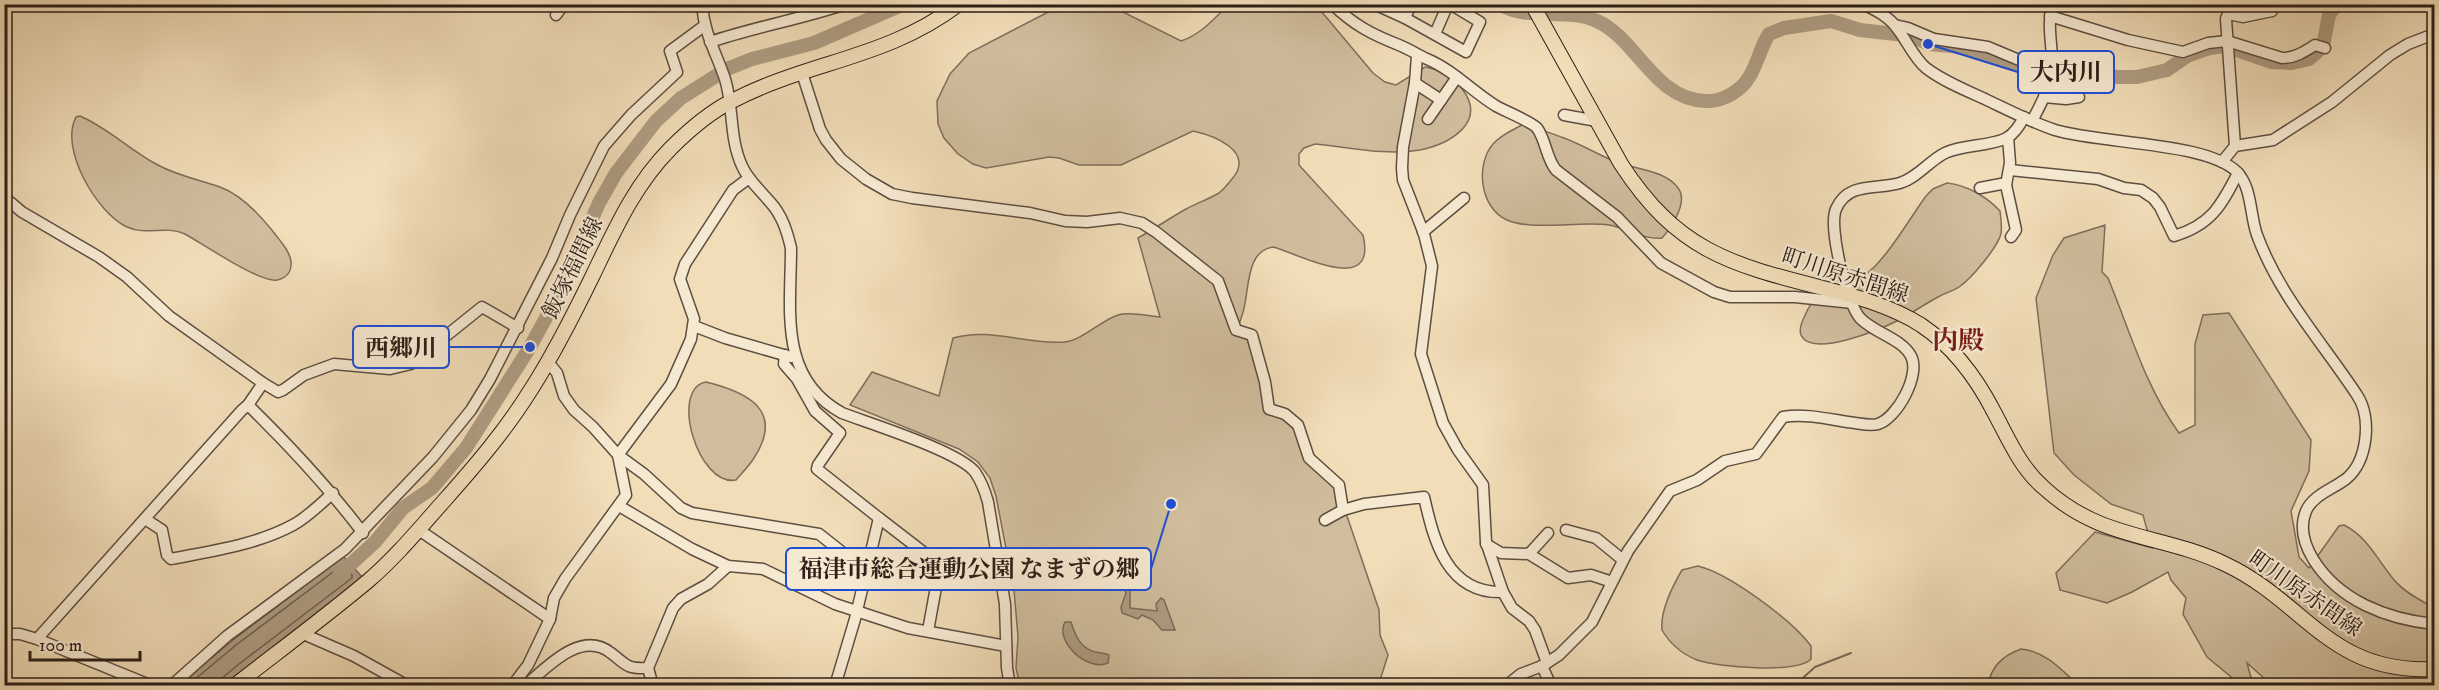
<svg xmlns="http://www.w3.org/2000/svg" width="2439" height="690" font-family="'IM FELL DW Pica','Noto Serif JP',serif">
<rect width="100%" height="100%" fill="#f1ddb8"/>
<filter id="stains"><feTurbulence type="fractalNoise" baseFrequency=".00333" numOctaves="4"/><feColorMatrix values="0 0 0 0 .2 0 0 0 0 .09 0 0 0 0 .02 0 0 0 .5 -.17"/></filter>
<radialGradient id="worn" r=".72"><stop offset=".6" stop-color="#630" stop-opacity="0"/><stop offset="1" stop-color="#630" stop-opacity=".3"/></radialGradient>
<g fill="#d0bd9d" stroke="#7e6e5b" stroke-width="1.5">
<path d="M1071,5H1109L1181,41C1200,35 1214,19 1228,5H1316L1373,73L1385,82L1396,85L1425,67C1441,70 1453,77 1463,90C1487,123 1449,144 1420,150C1386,156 1349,147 1315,144L1304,148L1299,154V165L1363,235C1378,298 1297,253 1273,247C1248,250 1249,284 1245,303C1244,311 1241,319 1238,327L1253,331L1272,408L1287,412L1307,450L1333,475L1379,610L1380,635L1388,655L1381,677V685H1020L1016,668L1018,637L1014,590L996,496L990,478L978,462L959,449L850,405L872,372L939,396L953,338C991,327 1026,345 1064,342C1083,340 1100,321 1118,315C1129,311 1148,316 1160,317L1138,238C1154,229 1170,218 1186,209C1197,203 1209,199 1219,193C1224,189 1228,184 1232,179C1255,152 1216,136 1193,131L1121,165H1079L1059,158L1049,157L986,168L973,164L958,154L944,138L938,124L937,101L950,74L969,53L1056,8Z"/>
<path d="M80,116C108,128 130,150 156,164C177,176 198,179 220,187C242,195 261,216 275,234C281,242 289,250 291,261C292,271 287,278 277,280C260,283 203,244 185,234C166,225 146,236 127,227C97,213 59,149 76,117Z"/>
<path d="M1524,124C1538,129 1551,133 1564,138C1583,145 1600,156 1619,163C1637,169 1666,171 1678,188C1689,202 1671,228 1662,238C1644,240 1627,228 1609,225C1580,221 1531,231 1507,220C1480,208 1475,165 1493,144C1502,134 1513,130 1524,124Z"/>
<path d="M1947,183C1967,185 1987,197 2000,211C2001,218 2002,227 2001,234C1997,248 1971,279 1959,287C1953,291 1945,293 1938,297C1925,304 1912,313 1899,320C1883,328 1812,359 1801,335C1798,327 1805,316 1808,309C1819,287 1846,288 1865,275C1886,260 1910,218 1926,196L1933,189Z"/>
<path d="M2105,225L2102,272L2108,278C2130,331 2145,386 2179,433L2195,425V344L2203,315L2229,313L2311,440L2309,471L2291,511L2299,557L2309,568L2339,526L2344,525C2368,537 2378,561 2395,581C2405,593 2421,600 2434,608V685H2276L2265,679L2247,663L2253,685H2241L2207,657L2183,614L2186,598L2171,580L2168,572L2132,592L2107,603L2060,590L2056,573L2095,532L2152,548L2143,515L2111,504L2074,475L2054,453L2036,298L2053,255L2064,238Z"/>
<path d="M706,382C747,392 785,410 754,458C749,466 742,473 736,480C698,487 669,389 706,382Z"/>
<path d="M1698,566C1728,573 1792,620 1811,646V659C1797,674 1716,667 1697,660C1682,654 1670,644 1662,630C1660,610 1672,587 1682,570Z"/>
<path d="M2021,649C2045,651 2061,669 2078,685H1988C1991,667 2004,655 2021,649Z"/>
</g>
<g fill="#ae9c82" stroke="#7a6a58" stroke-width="1.5">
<path d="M1130,549L1131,557L1137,559L1124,566L1121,574L1130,588V608L1157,611L1156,604L1161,598L1164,600L1175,630H1162L1153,620L1142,615L1138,619L1122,613L1121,607L1126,593L1118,574L1128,560Z"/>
<path d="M343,556L363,578L223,685L178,686L233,640Z"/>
<path d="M1065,622H1071C1075,635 1080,648 1095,652C1100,653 1104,653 1109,655L1108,663C1088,672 1054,642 1065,622Z"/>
</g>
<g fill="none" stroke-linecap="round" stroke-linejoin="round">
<path stroke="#6e5e4e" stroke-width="1.5" d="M187,686L236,645L341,566H344L352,575V578L239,664L221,679L219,686"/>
<g stroke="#7a6a58" stroke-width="2">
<path d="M1732,454L1750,450"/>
<path d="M1632,537L1639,527"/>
<path d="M1498,686L1515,672"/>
<path d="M1794,686L1815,667L1851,653"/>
</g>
<g stroke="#ae9c82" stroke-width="14">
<path d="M1499,4C1529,22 1566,7 1597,21C1637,39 1654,99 1705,101C1720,102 1735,94 1745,83C1757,69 1759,49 1769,34L1784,28L1831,21L1860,30L1913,36L1928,44L1963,47L2019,66L2048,67L2117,77H2137L2167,70L2187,56L2210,48L2225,46L2271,62L2292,63L2309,59L2318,51L2324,41L2329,15L2337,4"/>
<path d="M339,575L375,542L403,508L432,488L466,448L530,347L559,294L599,203L616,173L656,121L681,98L727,69L752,59L814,43L904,4"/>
</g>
<g stroke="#5e4e41" stroke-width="13">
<g id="minor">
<path d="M702,4C704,34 716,52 725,79C734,108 729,138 742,166C748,180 760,190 770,202C782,215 787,231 791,248C791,310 778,378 842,413C871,424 958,451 975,472C981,481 985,491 988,502L1005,604L1007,668L1010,686"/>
<path d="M1332,4C1354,25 1371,34 1399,45C1409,49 1418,55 1427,59C1453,70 1473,92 1496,106C1505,111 1532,122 1537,128C1546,140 1546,158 1556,170L1617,217L1661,263L1714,292L1730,297H1795L1853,303"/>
<path d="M1374,4L1405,18L1466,52L1480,22L1450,4"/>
<path d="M1863,4C1875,10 1888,16 1896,27C1907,40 1913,57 1926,68C1943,81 1965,90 1985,99C2008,110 2031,122 2055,130C2101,144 2207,142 2237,172C2252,187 2250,216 2257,235C2279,295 2322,342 2357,395C2372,417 2368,461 2346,479C2333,489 2313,495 2306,511C2299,528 2304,544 2313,559C2339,601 2387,619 2434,624"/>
<path d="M2231,4L2226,19L2235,146"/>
<path d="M2228,14L2243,17L2272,11"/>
<path d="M556,15L564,4"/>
<path d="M2050,16L2128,40L2183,52L2208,43L2227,41L2282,58C2295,58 2304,52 2315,45L2325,48"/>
<path d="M1405,18L1411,4"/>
<path d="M1895,25L1908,28L1934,39L1988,47L2019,60L2031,63L2052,61"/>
<path d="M1435,34L1448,4"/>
<path d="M710,42C755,27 801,19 846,4"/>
<path d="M1417,56L1415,83L1403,147L1402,168L1403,180L1424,234L1432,266L1421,354L1443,423L1458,450L1483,485L1486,542L1503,592L1512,608L1529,621L1535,630L1547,663"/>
<path d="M802,73L820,129L826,140L841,159L866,179L892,194L912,198L1030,213L1065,221L1087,222L1120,218L1142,223L1156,232L1218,281L1236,330L1252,335L1265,382L1269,409L1285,414L1298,425L1309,458L1339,485L1343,510"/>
<path d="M1415,83L1441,100"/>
<path d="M2044,97L2066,99L2079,97"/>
<path d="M1564,115L1597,121"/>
<path d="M1428,119L1457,77"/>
<path d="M2032,121C2041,104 2051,86 2052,67C2053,45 2046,26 2053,4"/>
<path d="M2008,137L2010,163L2006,185L2016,230L2011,237"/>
<path d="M2222,162L2235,146L2273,140L2332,102L2390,55L2408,44L2434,34"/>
<path d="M2010,170L2098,179L2124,188L2141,190L2153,198L2160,207L2174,236C2211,225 2221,206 2238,173"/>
<path d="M1980,188L2001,184L2006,185"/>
<path d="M4,197L22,212L99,257L127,277L169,316L263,383L278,392L283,390L304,375L334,364L390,369L411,364L482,307L518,328"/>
<path d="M1423,232L1464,198"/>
<path d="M694,326L725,338L791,357"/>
<path d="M785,355L784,364L797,379L815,411L840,433L818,465L817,469L879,518L855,619L835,686"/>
<path d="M548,362L557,373L564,396L574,410L593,427L618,455L644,474L681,508L692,513L819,534L866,571"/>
<path d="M248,405C290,446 328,487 363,533"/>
<path d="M619,506L692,549L728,566L763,569L835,604L908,628L1006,646"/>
<path d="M879,518L940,565L928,631"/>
<path d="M145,519L162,530L167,555L171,559C211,551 256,545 293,525C308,517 320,504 333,493"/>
<path d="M1325,520L1343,510L1364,504L1424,497C1434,541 1447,594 1503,592"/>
<path d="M419,530L550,619"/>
<path d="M1566,530L1596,538L1623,560"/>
<path d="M1486,544L1501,553L1529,554L1568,578L1591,575L1612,582"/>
<path d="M1529,554L1548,533"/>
<path d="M301,633L354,656L408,686"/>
<path d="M4,634H20L37,639L152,686"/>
<path d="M37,639L242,410L248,405L263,383"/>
<path d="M1542,666L1551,686"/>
<path d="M171,686L227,636L345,549L433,457L471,410L490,379L552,258L570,215L604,146L631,115L677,72L670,51L704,26"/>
<path d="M512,686L528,665L550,619L554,598L565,579L626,495L618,455L671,384L691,339L694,319L680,279L685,264L733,190L749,178"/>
<path d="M525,686C546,668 581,629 611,653C627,665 626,669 648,668"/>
<path d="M653,686L648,668L673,608L681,599L708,584L728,566"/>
<path d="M1506,686L1521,674L1542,666L1559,655L1592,622L1628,551L1670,491L1697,480L1725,461L1756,454L1783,417C1806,413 1832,420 1855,423C1862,424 1871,426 1878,424C1897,418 1921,375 1911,356C1901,338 1874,333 1860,318C1847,304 1828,227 1836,209C1848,181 1877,190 1900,183C1917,178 1929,161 1945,153C1964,144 1988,147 2007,138C2015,133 2020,125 2024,117"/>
</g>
</g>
<g stroke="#2d1f19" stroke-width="16">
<g id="major">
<path d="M1532,4L1621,164C1677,250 1728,264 1823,288C1857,297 1891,306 1921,325C1954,347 1976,377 1994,412C2008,438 2020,467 2043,487C2101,541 2160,533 2225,564C2306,602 2329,674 2434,669"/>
<path d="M234,686C279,651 325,617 368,581C396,557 419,529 443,502C475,466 506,430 532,388C555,352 574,314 593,275C615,229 635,184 671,148C688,131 710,112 732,101C808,61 887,59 959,4"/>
</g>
</g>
<use href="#minor" stroke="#f6e9d1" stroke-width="10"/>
<use href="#major" stroke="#f1ddb8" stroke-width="14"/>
</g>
<g text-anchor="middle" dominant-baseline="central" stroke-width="4.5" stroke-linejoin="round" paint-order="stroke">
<g font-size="22" fill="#2d1f19" stroke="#f6e9d1">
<text transform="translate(573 268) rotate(-64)">飯塚福間線</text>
<text transform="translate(1845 276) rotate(18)">町川原赤間線</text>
<text transform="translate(2305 594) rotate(35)">町川原赤間線</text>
</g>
<g font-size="26" font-weight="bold" fill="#7a1f14" stroke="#f6e9d1">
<text x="1958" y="341">内殿</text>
</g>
</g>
<path fill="none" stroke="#1d4ed8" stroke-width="2" d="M1928 44L2018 72M530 347L449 347M1171 504L1151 569"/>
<g fill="#1d4ed8" stroke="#f6e9d1" stroke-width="2">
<circle cx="1928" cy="44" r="6"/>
<circle cx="530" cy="347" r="6"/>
<circle cx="1171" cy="504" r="6"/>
</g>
<g fill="#f6e9d1" stroke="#1d4ed8" stroke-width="2">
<rect x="2018" y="51" width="96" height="42" rx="6"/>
<rect x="353" y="326" width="96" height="42" rx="6"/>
<rect x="786" y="548" width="365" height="42" rx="6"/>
</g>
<g font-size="24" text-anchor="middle" font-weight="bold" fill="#2d1f19">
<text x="2066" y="80">大内川</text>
<text x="401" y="356">西郷川</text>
<text x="969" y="577">福津市総合運動公園 なまずの郷</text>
</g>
<rect width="2439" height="690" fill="none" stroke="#f1ddb8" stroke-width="24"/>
<rect x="6" y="6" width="2427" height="678" fill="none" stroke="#2d1f19" stroke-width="3"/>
<rect x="12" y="12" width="2415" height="666" fill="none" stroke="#2d1f19" stroke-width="1.5"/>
<path d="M30 651v9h110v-9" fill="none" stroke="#2d1f19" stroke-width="3"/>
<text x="39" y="651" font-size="18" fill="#2d1f19" stroke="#f6e9d1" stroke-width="4.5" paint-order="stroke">100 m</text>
<rect width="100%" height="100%" filter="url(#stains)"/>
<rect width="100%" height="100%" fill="url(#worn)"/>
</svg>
